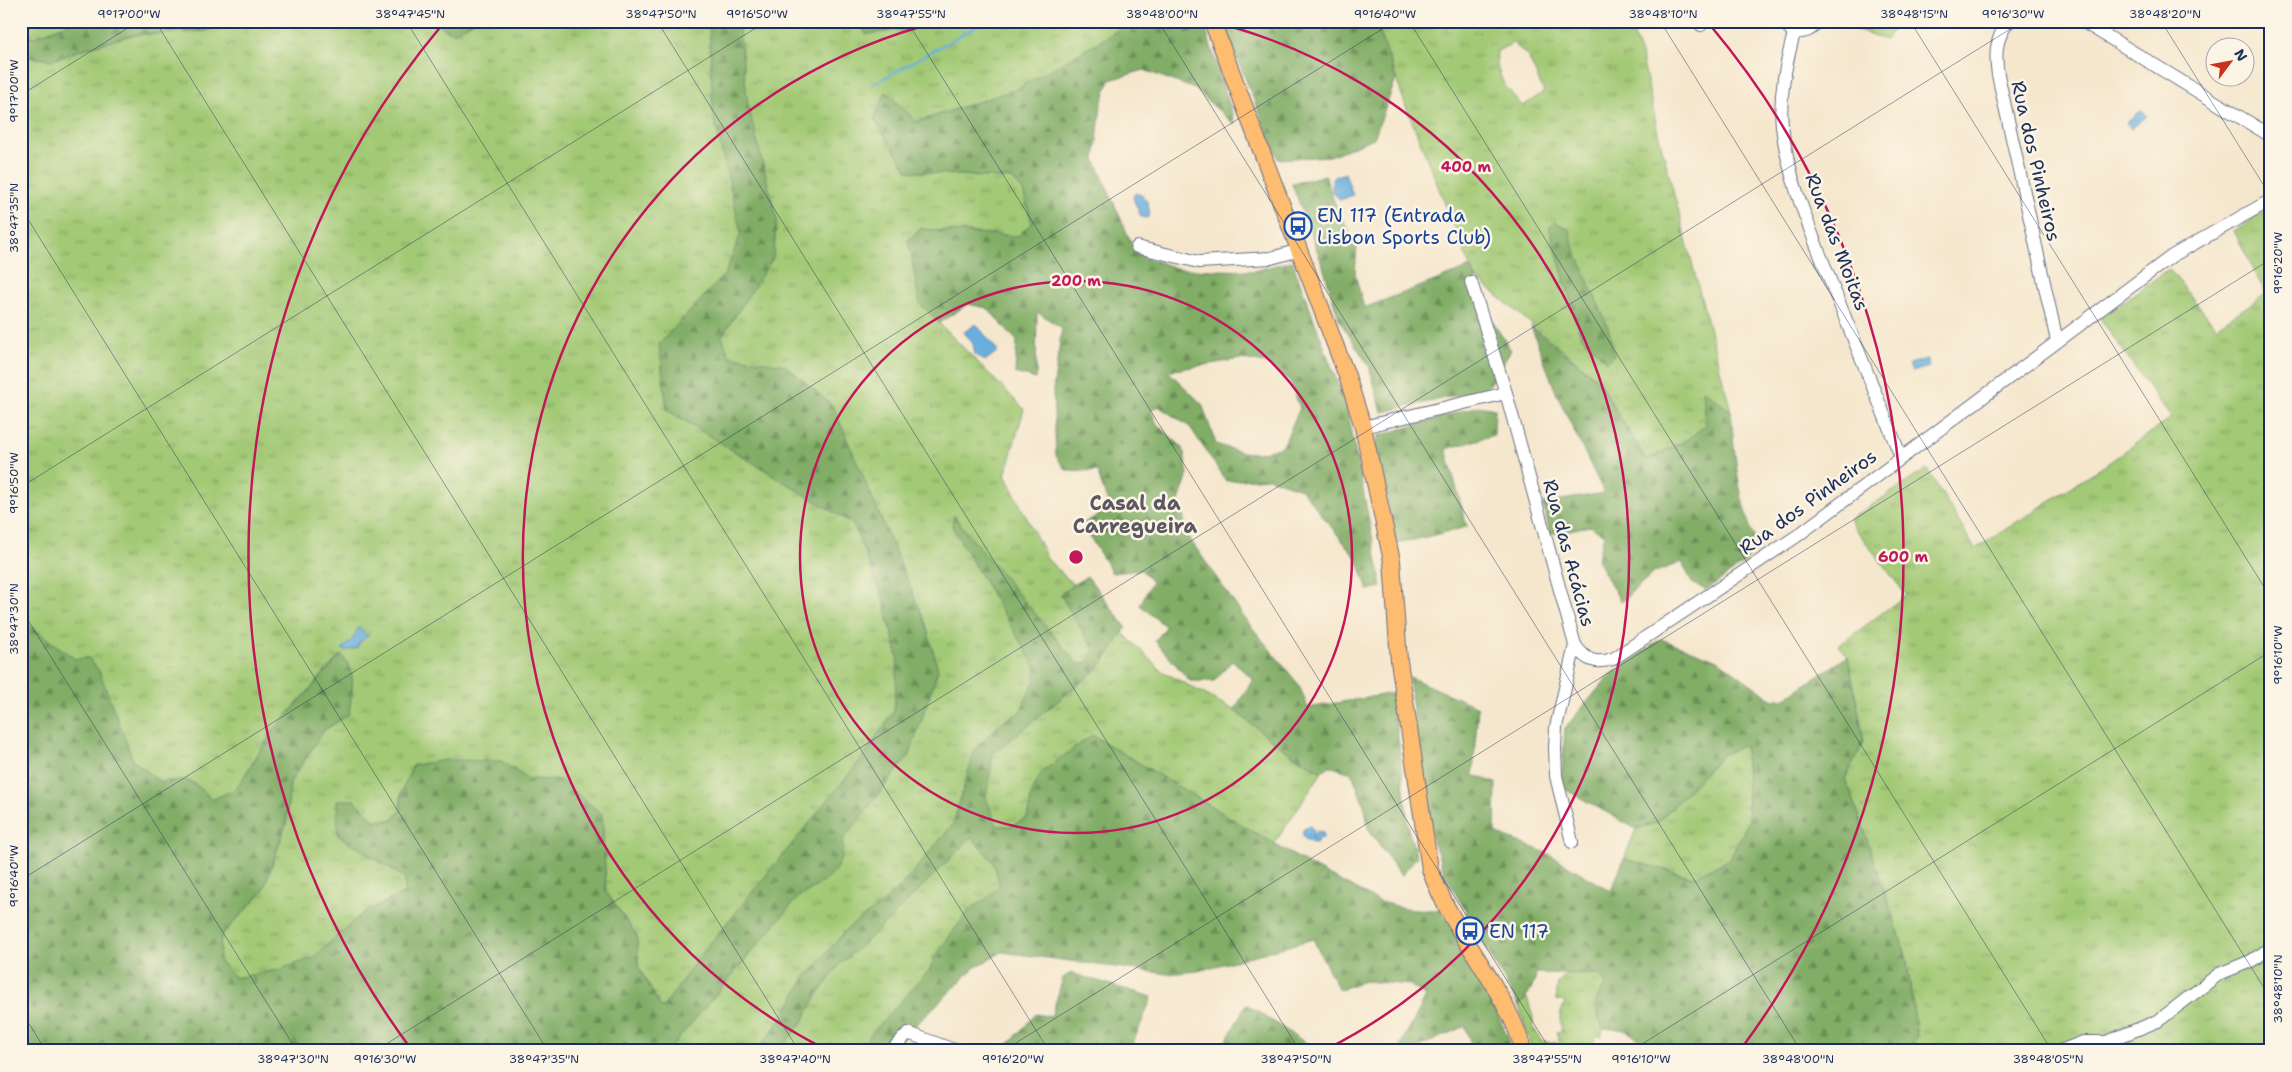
<svg xmlns="http://www.w3.org/2000/svg" width="2292" height="1072" font-family="'Shantell Sans',sans-serif">
<defs>
<pattern id="grass-tufts" width="24" height="20" patternUnits="userSpaceOnUse" patternTransform="scale(1.25)"><rect width="24" height="20" fill="#a2c975"/><path d="M3 7l-1-3M5 7V3M7 7l1-3M15 17l-1-3M17 17v-4M19 17l1-3" fill="none" stroke="#83a463"/></pattern>
<pattern id="forest-firs" width="22" height="20" patternUnits="userSpaceOnUse" patternTransform="scale(1.25)"><rect width="22" height="20" fill="#81ad66"/><path d="M5 1l3.5 6h-7zM16 11l3.5 6h-7z" fill="#698d57"/></pattern>
</defs>
<rect width="100%" height="100%" fill="#fcf5e5"/>
<filter id="ink" filterUnits="userSpaceOnUse"><feTurbulence type="fractalNoise" baseFrequency=".02" numOctaves="2"/><feDisplacementMap in="SourceGraphic" scale="10" xChannelSelector="R" yChannelSelector="G"/><feConvolveMatrix kernelMatrix="1 2 1 2 8 2 1 2 1" color-interpolation-filters="sRGB"/></filter>
<filter id="wash" filterUnits="userSpaceOnUse"><feTurbulence type="fractalNoise" baseFrequency=".0096" numOctaves="4" result="noise"/><feDisplacementMap in="SourceGraphic" scale="20" xChannelSelector="R" yChannelSelector="G"/><feGaussianBlur stdDeviation="1.12" result="paint"/><feColorMatrix in="noise" values="0 0 0 0 0 0 0 0 0 0 0 0 0 0 0 0 0 1.4 0 .05"/><feComposite in="paint" operator="in"/></filter>
<g filter="url(#wash)">
<rect width="100%" height="100%" fill="#f5e7cd"/>
<g fill="url(#grass-tufts)" stroke="#5e7c6a" fill-rule="evenodd">
<path d="M21,21H75L34,37L21,30Z"/>
<path d="M227,21H435L454,32L474,21H551L577,26H594L595,21H1135L1017,89L916,122L886,92L908,171L1013,179L1023,191L1032,223L1018,236L920,229V304L1024,409L1005,475L1048,560L1162,671L1234,710L1282,748L1322,772L1274,844L1092,735L974,968L889,1051H632L661,1009L638,966L637,936L606,892L602,814L560,780L528,779L501,761L401,793V810L394,820L375,821L355,800L338,835L405,878V893L363,913L313,958L278,970L235,978L219,960L221,936L263,891L286,824L290,783L323,731L349,714L348,663L340,655L272,732L237,788L212,800C193,779 188,779 160,782L133,760L99,671L89,658L75,659L28,625L21,618V56L53,60L80,50L132,35L208,31Z"/>
<path d="M1386,21H1629L1642,58L1659,137L1731,411L1703,390L1707,425L1685,441L1646,460L1597,379L1474,276L1405,104L1378,27ZM1513,43L1528,56L1544,92L1523,106C1507,90 1494,74 1497,51Z"/>
<path d="M1833,21H1898L1886,40Z"/>
<path d="M2271,208V1051H1907L1917,1038L1906,955L1852,795L1845,779L1864,741L1848,656L1838,646L1906,595L1849,520L1927,469L1975,549L2107,464L2171,418L2100,318L2169,269L2216,327L2266,294L2234,231Z"/>
<path d="M1745,745L1749,820L1730,859L1693,877L1624,859L1636,829L1658,822L1722,755Z"/>
<path d="M1564,973L1600,975L1606,984L1598,1016L1603,1028L1602,1036H1595L1592,1051H1532L1519,1006L1527,998L1533,1017V1026L1541,1041L1555,1042L1561,1047L1556,1032H1562C1559,1016 1559,1017 1565,1002L1556,1000L1558,982L1563,978Z"/>
</g>
<g fill="url(#forest-firs)" stroke="#4e6e62" fill-rule="evenodd">
<path d="M75,21H227L208,31L131,35L80,50L53,60L21,56V30L34,37Z"/>
<path d="M435,21H474L454,32L446,30Z"/>
<path d="M709,21H738L748,105L777,220L773,258L722,336L729,356L785,365L833,406L926,624L938,670L910,754L843,840C844,872 824,883 799,896L668,1051H21V618L28,625L75,659L89,658L99,671L133,760L160,782C190,779 191,778 212,800L237,788L272,732L341,655C358,675 352,690 349,714L323,731L290,783L286,824L263,891L221,936L219,960L235,978L278,970L313,958L363,913L405,893V878L338,835L337,800H355L375,821L393,820L401,810V793L413,765L446,760L501,761L528,779L560,780L602,814L606,892L637,936L638,966L662,1009L699,957L860,761L894,711L898,658L884,601L853,524L667,410L659,344L725,274L741,233L713,114Z"/>
<path d="M859,21H924L907,30L866,34Z"/>
<path d="M1135,21H1203L1236,126L1195,89L1144,70L1110,80L1101,104L1095,160L1131,242L1144,257L1179,269L1254,271L1292,261L1347,408L1382,587L1368,590L1357,559L1301,489L1269,478L1226,481L1190,427L1158,406L1151,410L1157,424L1183,448L1188,474L1179,501L1189,538L1246,620L1299,685L1308,708L1393,693L1409,833L1417,856L1401,876L1368,828L1365,808L1352,773L1329,766L1322,772L1282,748L1234,710L1253,679L1232,661L1214,681H1190L1155,641L1166,627L1140,605L1152,582L1142,570L1112,573L1082,524L1110,509L1097,471L1066,470L1056,456L1053,390L1062,328L1037,312L1036,379L1015,373L1017,341L987,308L968,304L939,323L920,304L908,240L920,229L1018,236L1032,223L1023,191L1013,179L908,171L874,119L886,92L917,122L1017,89ZM1241,359L1266,363L1290,381L1300,408L1283,446C1256,457 1244,454 1216,444L1202,404L1168,371Z"/>
<path d="M1228,21H1376L1396,79L1374,138L1330,156L1278,159L1224,26Z"/>
<path d="M1325,175L1334,202L1357,247L1355,274L1364,308L1471,267L1492,321L1511,350L1486,389L1382,412L1369,366L1339,320L1323,266L1292,184Z"/>
<path d="M1555,222L1569,229L1574,248L1608,327L1614,355L1607,362L1581,336L1549,227Z"/>
<path d="M1531,326L1597,379L1646,460L1685,441L1706,425L1703,390L1731,411C1734,451 1739,508 1757,543L1746,562L1706,590L1692,583L1682,562L1653,573L1621,602L1597,560L1604,535L1590,526L1550,534L1543,503L1604,493L1557,395Z"/>
<path d="M1479,406L1495,409L1494,435L1446,449L1467,527L1397,544L1375,447L1378,436Z"/>
<path d="M954,515L966,532L1078,664L1086,663L1094,650L1060,594L1087,576L1126,627L1109,655L1096,670L993,754L986,798L997,826H1011L1027,818L1032,792L1042,772L1092,735L1313,867L1380,902L1413,910H1441L1468,953L1508,1037L1509,1051H1473L1465,1026L1412,1050L1400,1046L1426,997L1410,985L1364,981L1339,990L1313,939L1198,971L1168,974L1002,952L974,968L889,1051H856L930,969L935,956L969,910L991,895L1000,884L993,862L972,837L888,921L840,964L816,997L803,1021L779,1051H757L785,1014L804,979L848,928L882,904L903,884L953,824L975,749L1002,722L1020,712L1034,682L1036,668L952,527Z"/>
<path d="M1661,639L1718,660L1773,700L1785,698L1848,656L1864,742L1845,779L1852,795L1906,955L1917,1038L1907,1051H1654L1626,1030L1603,1028C1594,1007 1592,1003 1606,984L1600,975L1595,974L1536,973C1536,983 1526,999 1519,1006L1444,873L1427,822L1409,677L1478,707L1473,775L1496,783L1495,833L1547,853L1611,891L1624,859L1693,877L1730,859L1749,820L1745,745L1722,755L1658,822L1636,829L1561,787L1565,728L1609,676Z"/>
<path d="M1071,973L1152,997L1133,1043L1148,1051H1002L1036,1014L1051,1017L1063,978Z"/>
<path d="M1246,1004L1312,1047L1317,1051H1221Z"/>
</g>
<g fill="#68aede" stroke="#426e9e">
<path d="M2142,110L2147,116L2131,129L2126,122Z"/>
<path d="M1345,173L1353,195L1340,200L1332,191V178Z"/>
<path d="M1135,193L1142,195L1148,203L1150,215L1147,218L1141,217L1133,198Z"/>
<path d="M976,324L998,351L985,361L975,355L973,344L964,332Z"/>
<path d="M1927,359L1929,367L1912,372L1909,364Z"/>
<path d="M359,627L365,635H369L359,643L357,648L345,651L342,649L352,640Z"/>
<path d="M1309,825L1314,830L1312,838L1317,831L1323,832V838L1317,839L1318,841L1316,843C1308,843 1301,838 1303,830Z"/>
</g>
<g fill="none" stroke-linecap="round" stroke-linejoin="round">
<path stroke="#68aede" stroke-width="2.5" d="M872,85L986,21"/>
</g>
</g>
<g filter="url(#ink)">
<g fill="none" stroke-linecap="round" stroke-linejoin="round">
<g stroke="#676f85" stroke-width="14">
<g id="minor">
<path d="M1786,21L1788,27L1794,33C1805,32 1812,31 1817,21"/>
<path d="M2009,21C1995,38 1995,55 1998,75L2057,341"/>
<path d="M2082,21L2271,136"/>
<path d="M1701,25L1702,21"/>
<path d="M1794,33C1786,64 1779,94 1782,126C1788,181 1812,233 1832,285C1855,342 1878,399 1901,457"/>
<path d="M1137,247L1199,262L1271,258L1300,250"/>
<path d="M1471,282L1506,393"/>
<path d="M1363,427L1506,393L1575,645L1556,727L1555,748L1556,776L1572,842"/>
<path d="M1575,645C1586,661 1595,664 1613,659L1797,536L2172,256L2271,200"/>
<path d="M891,1051L908,1033L957,1051"/>
<path d="M2060,1051L2083,1042H2106L2158,1021L2219,974L2251,961L2268,950L2271,946"/>
</g>
</g>
<g stroke="#676f85" stroke-width="18">
<path id="major" d="M1212,21L1347,376L1363,427L1392,561L1399,661L1430,869C1444,910 1471,947 1493,984C1505,1006 1518,1026 1523,1051"/>
</g>
<use href="#minor" stroke="#fff" stroke-width="12"/>
<use href="#major" stroke="#febc70" stroke-width="16"/>
</g>
</g>
<path fill="none" stroke="#1b2f5e" stroke-width="1" stroke-opacity="0.45" d="M155,21L799,1051M406,21L1049,1051M657,21L1300,1051M907,21L1551,1051M1158,21L1801,1051M1409,21L2052,1051M1660,21L2271,999M1910,21L2271,598M2161,21L2271,197M21,95L139,21M21,208L548,1051M21,487L767,21M21,609L297,1051M21,880L1395,21M21,1011L46,1051M375,1051L2023,21M1003,1051L2271,259M1631,1051L2271,651M2259,1051L2271,1044"/>
<g fill="none" stroke="#c2185b" stroke-width="2.5">
<circle cx="1076" cy="557" r="276"/>
<path d="M825 1049A552 552 0 0 1 942 21M1210 21A552 552 0 0 1 1327 1049"/>
<path d="M411 1049A827 827 0 0 1 442 25M1710 25A827 827 0 0 1 1741 1049"/>
</g>
<defs>
<g id="bus-ring" transform="scale(1.4375)"><circle r="9.5" fill="#fcf5e5" stroke="#1a4fb4" stroke-width="1.5"/><path d="M-5-6H5V4H4V6H2V4H-2V6H-4V4H-5ZM-3.5-4V0h7V-4ZM-3.5 1.2v1.5H-2V1.2ZM2 1.2v1.5H3.5V1.2Z" fill="#1a4fb4"/></g>
</defs>
<g fill-rule="evenodd">
<use href="#bus-ring" x="1298" y="226"/>
<use href="#bus-ring" x="1470" y="931"/>
</g>
<g text-anchor="middle" dominant-baseline="central" stroke-width="5" stroke-linejoin="round" paint-order="stroke">
<g font-size="19" fill="#1b2f5e" stroke="#fcf5e5">
<text transform="translate(2036 161) rotate(77)">Rua dos Pinheiros</text>
<text transform="translate(1837 242) rotate(69)">Rua das Moitas</text>
<text transform="translate(1808 502) rotate(-36)">Rua dos Pinheiros</text>
<text transform="translate(1569 553) rotate(75)">Rua das Acácias</text>
</g>
<g font-size="19" fill="#164399" stroke="#fcf5e5" text-anchor="start">
<text x="1317" y="215">EN 117 (Entrada<tspan x="1317" dy="22">Lisbon Sports Club)</tspan></text>
<text x="1489" y="931">EN 117</text>
</g>
<g font-size="20" font-weight="bold" fill="#5c5863" stroke="#fcf5e5">
<text x="1135" y="503">Casal da<tspan x="1135" dy="23">Carregueira</tspan></text>
</g>
</g>
<circle cx="1076" cy="557" r="8" fill="#c2185b" stroke="#fcf5e5" stroke-width="2.5"/>
<g font-size="15" text-anchor="middle" font-weight="bold" fill="#c2185b" stroke="#fcf5e5" stroke-width="5" stroke-linejoin="round" paint-order="stroke">
<text x="1466" y="172">400 m</text>
<text x="1076" y="286">200 m</text>
<text x="1903" y="562">600 m</text>
</g>
<rect width="2292" height="1072" fill="none" stroke="#fcf5e5" stroke-width="55"/>
<g transform="translate(2230 62) rotate(58)"><circle r="24" fill="#fcf5e5" stroke="#a2a6af"/>
<path d="M0-4L9 19L0 12L-9 19Z" fill="#c8321e"/>
<text y="-8" font-size="14" font-weight="bold" text-anchor="middle" fill="#1b2f5e">N</text>
</g>
<rect x="28" y="28" width="2236" height="1016" fill="none" stroke="#1b2f5e" stroke-width="2"/>
<g font-size="12" text-anchor="middle" fill="#1b2f5e">
<text x="129" y="18">9°17'00"W</text>
<text x="410" y="18">38°47'45"N</text>
<text x="661" y="18">38°47'50"N</text>
<text x="757" y="18">9°16'50"W</text>
<text x="911" y="18">38°47'55"N</text>
<text x="1162" y="18">38°48'00"N</text>
<text x="1385" y="18">9°16'40"W</text>
<text x="1663" y="18">38°48'10"N</text>
<text x="1914" y="18">38°48'15"N</text>
<text x="2013" y="18">9°16'30"W</text>
<text x="2165" y="18">38°48'20"N</text>
<text transform="translate(14 91) rotate(-90)" y="4">9°17'00"W</text>
<text transform="translate(14 218) rotate(-90)" y="4">38°47'35"N</text>
<text transform="translate(2278 263) rotate(-90)" y="4">9°16'20"W</text>
<text transform="translate(14 483) rotate(-90)" y="4">9°16'50"W</text>
<text transform="translate(14 619) rotate(-90)" y="4">38°47'30"N</text>
<text transform="translate(2278 655) rotate(-90)" y="4">9°16'10"W</text>
<text transform="translate(14 876) rotate(-90)" y="4">9°16'40"W</text>
<text transform="translate(2278 989) rotate(-90)" y="4">38°48'10"N</text>
<text x="293" y="1063">38°47'30"N</text>
<text x="385" y="1063">9°16'30"W</text>
<text x="544" y="1063">38°47'35"N</text>
<text x="795" y="1063">38°47'40"N</text>
<text x="1013" y="1063">9°16'20"W</text>
<text x="1296" y="1063">38°47'50"N</text>
<text x="1547" y="1063">38°47'55"N</text>
<text x="1641" y="1063">9°16'10"W</text>
<text x="1798" y="1063">38°48'00"N</text>
<text x="2048" y="1063">38°48'05"N</text>
</g>
</svg>
